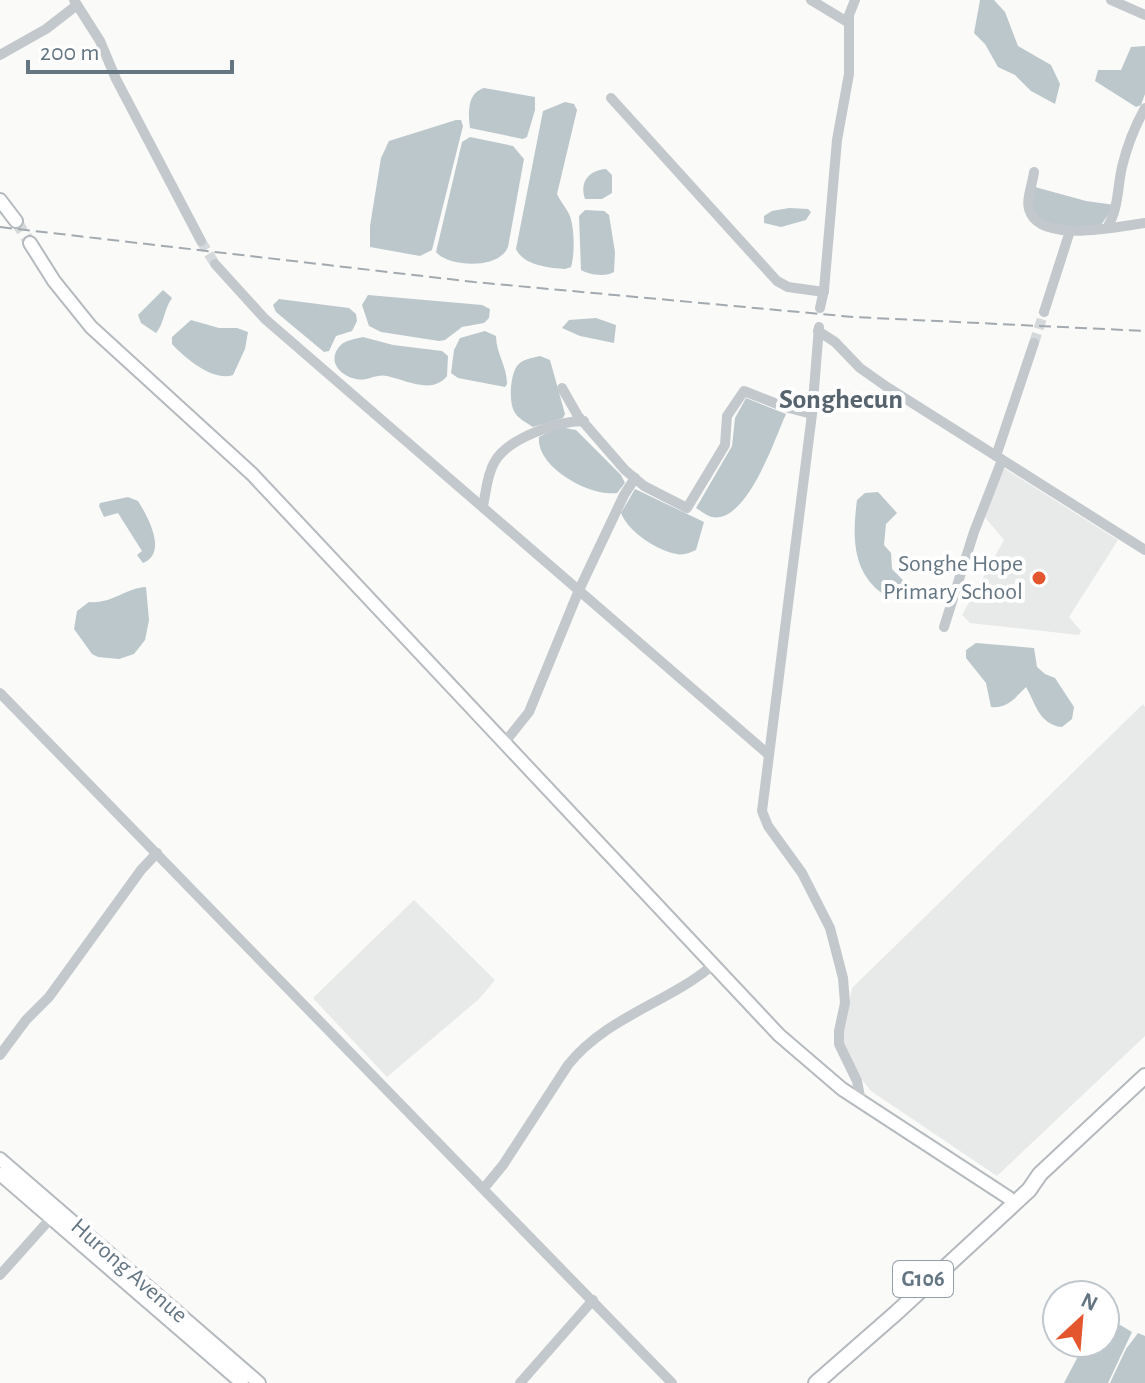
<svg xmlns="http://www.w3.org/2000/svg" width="1145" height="1383" font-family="'Alegreya Sans',sans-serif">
<rect width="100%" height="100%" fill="#fafaf8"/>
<g fill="#e8e9e9">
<path d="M1002,467L1118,540L1069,617L1081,631L1079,635L970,623L962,615L1004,540L983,515Z"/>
<path d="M1143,704L1145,707V1036L997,1176L871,1091L856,1072L842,1039L852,988Z"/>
<path d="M414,900L495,980L479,999L387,1077L313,998Z"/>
</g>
<g fill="#bbc7cb">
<path d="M980,0H994L1005,12L1018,46L1051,65L1060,84L1055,104L1031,91L1015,75L998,67L985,44L974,33Z"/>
<path d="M1145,46V94L1141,105L1136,107L1095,81L1098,70H1121L1131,47Z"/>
<path d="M484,88L535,97V110L527,137L523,139L470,128C468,113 467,93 484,88Z"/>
<path d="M565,102L574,104L577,110L557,194C560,201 564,205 568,212C575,224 575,254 571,267L565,269C549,268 523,265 516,249L543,111Z"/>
<path d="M456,120H461L463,126L432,250L420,256L370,247V226L381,158L389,141Z"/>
<path d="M470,137L513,146L524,159L508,247C499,270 448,267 436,252L462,142Z"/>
<path d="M606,169L612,175V193L602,199H585C579,182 589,170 606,169Z"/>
<path d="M1035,187L1086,201L1115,205L1101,225C1083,228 1037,232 1033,206C1032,200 1034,193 1035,187Z"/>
<path d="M789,208L808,209L811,212L806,220L781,227L764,223V216L772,211Z"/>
<path d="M585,210L604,211L609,215L615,252L614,272C606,277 589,275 581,270L579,216Z"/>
<path d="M163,290L172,298C164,309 164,324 156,333L141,323L138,315Z"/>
<path d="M368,295L482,305L490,309L489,318L484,323L462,327L445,340L439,341L381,332L369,326L362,305Z"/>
<path d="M279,299L349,308L356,314L357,321L352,331L336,336L329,351L324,352L276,312L273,305Z"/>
<path d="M596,318L616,325L614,343L580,336L562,328L569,320Z"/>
<path d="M191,320L219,328H237L248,332L245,349L233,375C213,382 185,358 172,344V337Z"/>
<path d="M485,331L496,336C496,353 507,366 507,384L505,387L458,378L451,373L454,350L460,338Z"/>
<path d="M363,337L393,345L442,351L448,356L447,376C432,395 406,380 387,376C376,373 367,382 356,379C341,376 327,362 339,347C344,340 355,339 363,337Z"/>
<path d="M540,356L550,360L565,414L563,418L533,427C527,423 517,418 514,411C509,401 510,376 517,366C522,359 532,358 540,356Z"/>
<path d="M746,398L786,414C775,438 747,524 712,517C707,516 701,511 696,508L732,446L735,418Z"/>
<path d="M559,427L576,430L621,475L625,483L617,493C591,497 536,468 539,437Z"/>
<path d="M635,489L704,522L696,550C690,552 684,556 677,554C658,551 628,532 621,513Z"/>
<path d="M878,492L897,513L886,524L884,545L891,553L892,569L903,580L895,595L889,598C852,576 852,539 857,500L865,493Z"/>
<path d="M128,497L138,501C148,517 168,553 143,563L137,555L142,551L118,513L104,517L99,506L100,503Z"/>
<path d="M146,587L149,620L145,640L134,654L119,659L98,657L92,654L74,629L77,611L89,602C113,604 125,588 146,587Z"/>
<path d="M976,643L1034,648L1037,667L1045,674L1055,678L1074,707L1072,719L1062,727C1039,725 1035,702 1026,687C1016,697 1007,709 991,707L986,683L966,658V650Z"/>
<path d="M1105,1316L1132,1332L1108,1383H1064L1085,1343H1105Z"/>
<path d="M1138,1333L1145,1336V1383H1110L1126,1349Z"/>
</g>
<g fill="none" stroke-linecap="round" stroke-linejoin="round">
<g stroke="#d5d9db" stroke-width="10" stroke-dasharray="10 5" stroke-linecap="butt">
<path d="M201,241L215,264"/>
<path d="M1034,343L1044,312"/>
</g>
<path stroke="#d5d9db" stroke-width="12" stroke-dasharray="12 6" stroke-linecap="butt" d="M16,221L30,243"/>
<g stroke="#b5babe" stroke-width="16">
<g id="major">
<path d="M0,200L16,221"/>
<path d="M30,243L54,281L91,327L252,474L779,1035L842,1089L1009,1198"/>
<path d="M0,1159L259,1383"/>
<path d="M0,1174L242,1383"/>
</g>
</g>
<g stroke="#b4b9bd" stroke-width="18">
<path id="highway" d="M816,1383L896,1313L1029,1190L1040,1174L1145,1076"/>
</g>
<g stroke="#c3c8cc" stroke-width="10">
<path d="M74,0L100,41L116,79L201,241"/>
<path d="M811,0L849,23"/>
<path d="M1111,0L1145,15"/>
<path d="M0,55L46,29L77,5"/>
<path d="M611,98L777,281L788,287L824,292"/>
<path d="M1034,172C1033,182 1026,199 1029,209C1039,245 1120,226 1145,223"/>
<path d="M1107,228C1119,208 1117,189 1122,167C1127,146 1135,126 1145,108"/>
<path d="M215,264L265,319L769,755"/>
<path d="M820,308L824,290L837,140L849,74V15L855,0"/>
<path d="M1044,312L1070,231"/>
<path d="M819,327L812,414L762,811L768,826L802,873L830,928L843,978L845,1003L839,1031V1044L857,1081L861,1102"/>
<path d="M818,331L835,342L860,368L887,387L1145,550"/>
<path d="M562,388L578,416L625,470L644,486L687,508L725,445L727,416L744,391L785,407L812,414"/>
<path d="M996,456L1034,343"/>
<path d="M483,506C486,492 487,475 494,463C507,438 558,421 584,421"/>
<path d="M944,627L974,532L1002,460"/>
<path d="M0,693L672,1383"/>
<path d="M505,742L529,712L579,590L624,495L635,478"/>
<path d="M0,1055L26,1020L49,997L141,870L157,853"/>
<path d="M484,1188L503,1165L568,1065C606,1017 668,1003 713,965"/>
<path d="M0,1275L51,1218"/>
<path d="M520,1383L593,1300"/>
</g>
<use href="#major" stroke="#fff" stroke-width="12"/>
<use href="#highway" stroke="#fff" stroke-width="14"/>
<path stroke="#a2aab0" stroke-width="2" stroke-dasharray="12 6" stroke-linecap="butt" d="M0,227L474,282L853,317L1145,331"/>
</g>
<circle fill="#e4572e" stroke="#fff" stroke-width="3" cx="1039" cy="578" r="8"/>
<g text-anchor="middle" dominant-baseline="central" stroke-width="8" stroke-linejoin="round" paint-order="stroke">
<rect fill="#fff" stroke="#939fa8" stroke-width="2" x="893" y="1261" width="60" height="36" rx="6"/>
<g font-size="22" font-weight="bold" fill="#657683">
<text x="923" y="1279">G106</text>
</g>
<g font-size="24" fill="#657683" stroke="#fff" text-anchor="end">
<text x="1023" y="564">Songhe Hope<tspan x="1023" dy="28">Primary School</tspan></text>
</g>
<g font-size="24" fill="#657683" stroke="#fff">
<text transform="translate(129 1271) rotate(41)">Hurong Avenue</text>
</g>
<g font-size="28" font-weight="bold" fill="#57646e" stroke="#fff">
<text x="841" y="400">Songhecun</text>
</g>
</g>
<g transform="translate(1081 1319) rotate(26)"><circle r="38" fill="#ffffff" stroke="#c1c8cd" stroke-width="2"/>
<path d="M0-6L14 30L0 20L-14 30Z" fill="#e4572e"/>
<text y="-12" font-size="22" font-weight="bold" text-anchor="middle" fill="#657683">N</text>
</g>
<path d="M28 60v12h204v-12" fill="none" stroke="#657683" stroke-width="4"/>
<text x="40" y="60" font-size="24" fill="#657683" stroke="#ffffff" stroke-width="6" paint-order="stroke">200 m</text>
</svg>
